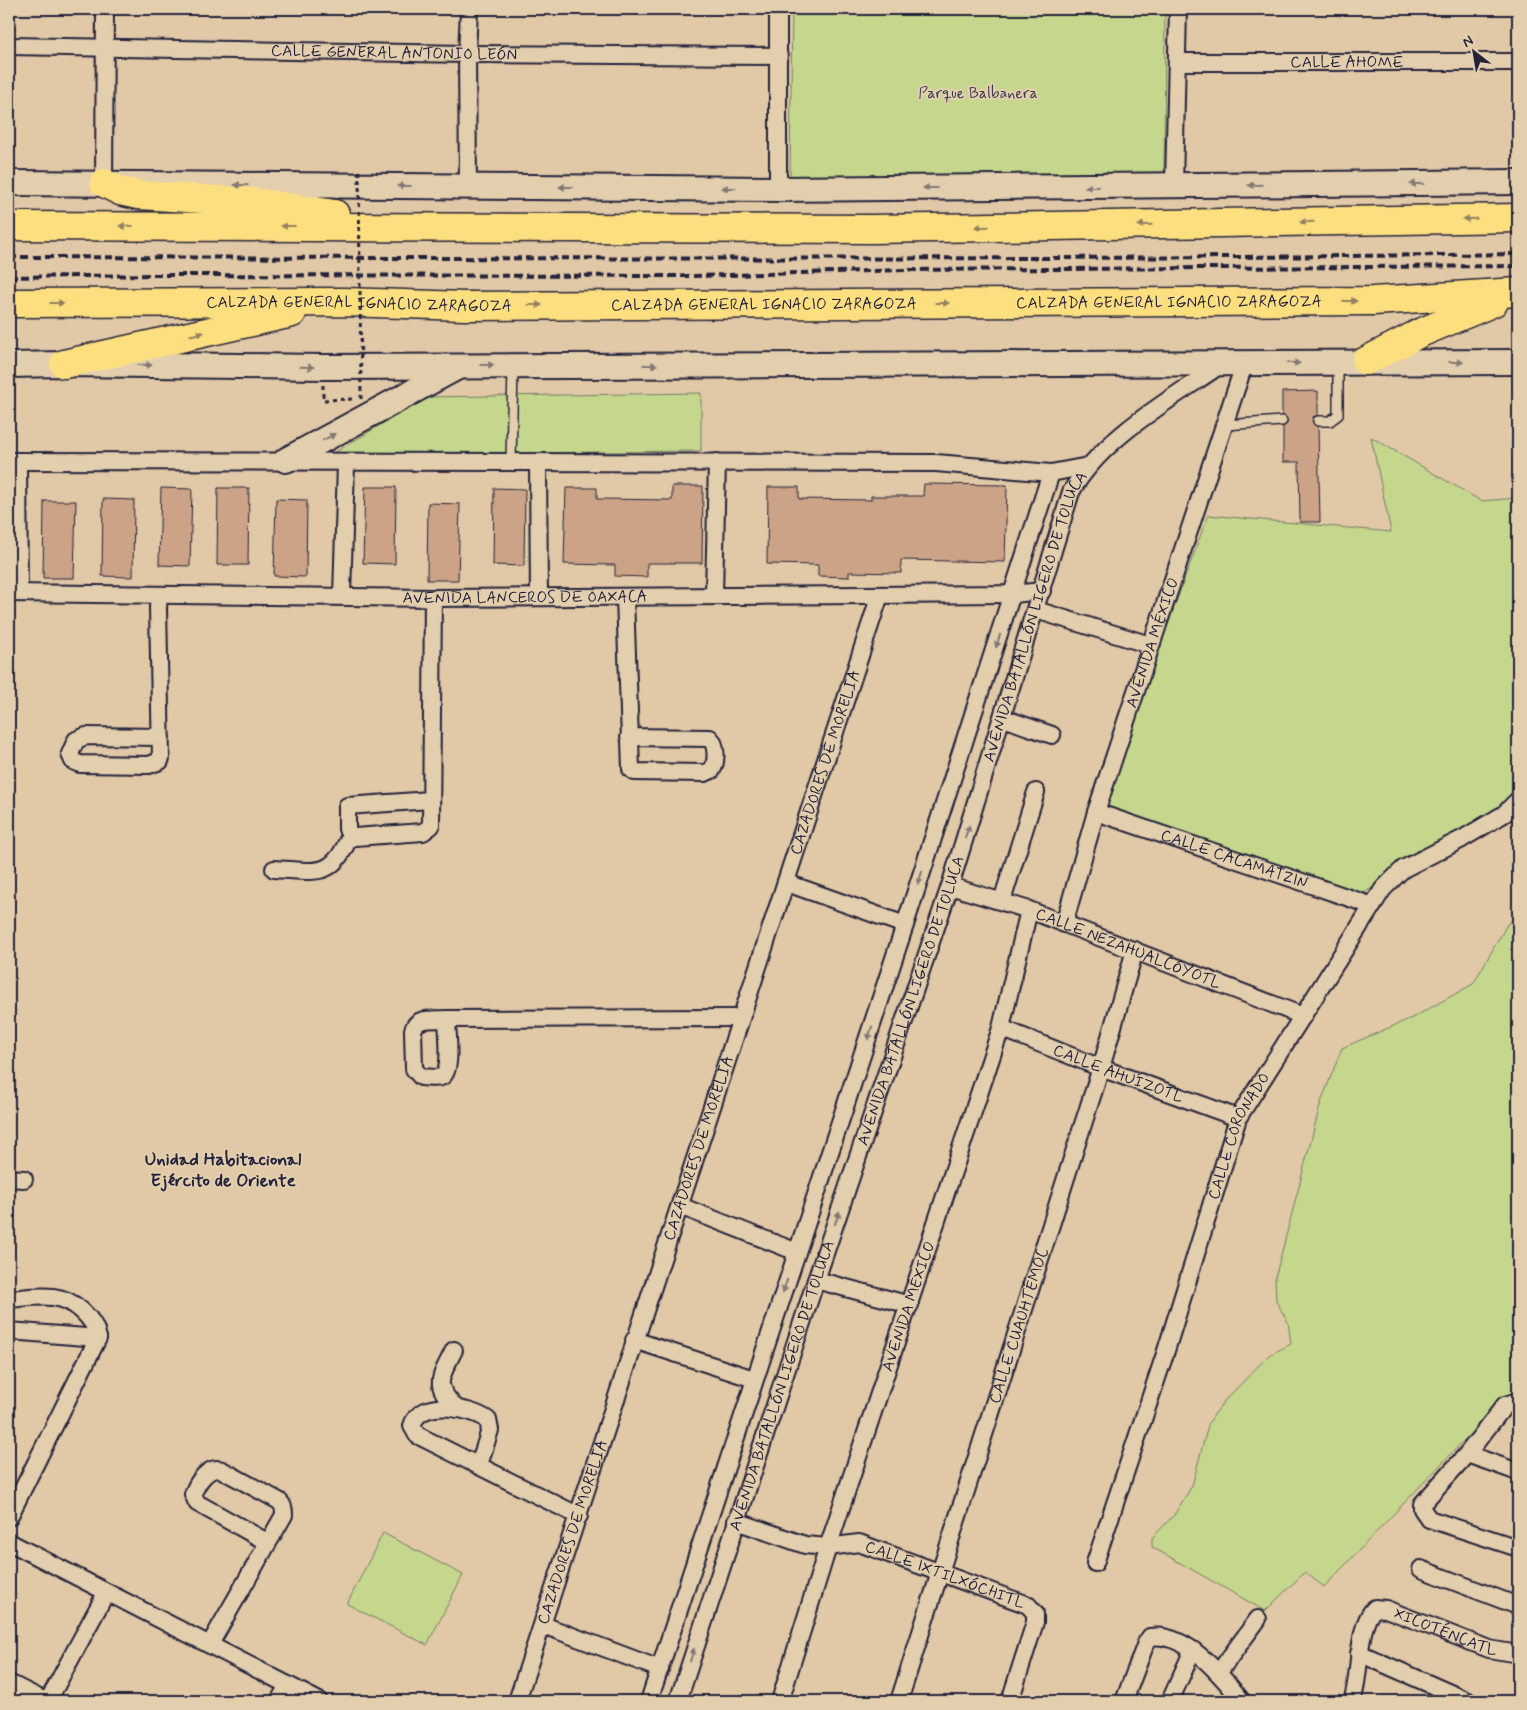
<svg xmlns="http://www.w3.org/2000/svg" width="1527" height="1710" font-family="Mynerve,sans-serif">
<rect width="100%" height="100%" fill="#e1c8a6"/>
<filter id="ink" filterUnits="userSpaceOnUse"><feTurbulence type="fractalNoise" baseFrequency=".02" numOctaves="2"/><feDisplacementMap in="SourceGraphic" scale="10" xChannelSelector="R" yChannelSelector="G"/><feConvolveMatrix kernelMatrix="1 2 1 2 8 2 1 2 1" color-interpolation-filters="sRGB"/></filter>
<g filter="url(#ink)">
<g fill="#c4d78d" stroke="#737c64">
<path d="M792,9H1165L1164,178L790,179Z"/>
<path d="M701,393V451L331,455L426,397Z"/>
<path d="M1371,437L1481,501L1518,498V792L1499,809L1359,896L1100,810L1208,515L1391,532Z"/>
<path d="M1518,918V1396L1508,1394L1324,1587L1305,1572L1265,1611L1152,1547V1538L1174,1515L1192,1486L1209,1422L1225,1400L1269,1355L1291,1344L1288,1322L1276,1301L1275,1278L1321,1102L1342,1048L1414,1017L1473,984L1508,923Z"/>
<path d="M383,1533L463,1575L427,1645L347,1604Z"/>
</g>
<g fill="#cca386" stroke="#22223b">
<path d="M1318,391V415L1313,417L1312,421L1318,427L1320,522H1300L1299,462H1283V427L1288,421L1282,415V392Z"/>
<path d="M924,484L1007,485L1005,562L901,560V573L849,572V577L818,576V565L767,564L768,487H799V499L871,500V496H923Z"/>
<path d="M672,486H703L702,563H647V577L615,576V565L564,564L566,488H597V499L672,500Z"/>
<path d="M365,487H396L395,564L363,563Z"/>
<path d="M161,488L192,489L190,566L159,565Z"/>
<path d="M218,488H249L248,565H217Z"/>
<path d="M494,488L525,489L524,566L493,565Z"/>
<path d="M103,499L134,500L133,577L102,576Z"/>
<path d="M276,499L307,500L306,577L274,576Z"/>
<path d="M44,501H76L74,578H43Z"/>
<path d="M428,503L460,504L458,580H427Z"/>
</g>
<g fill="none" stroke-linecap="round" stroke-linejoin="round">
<g stroke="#22223b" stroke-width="12">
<g id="lane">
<path d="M1318,421H1330L1338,415V364"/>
<path d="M1225,425L1282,421"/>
<path d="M511,463L513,366"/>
</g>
</g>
<g stroke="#22223b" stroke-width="20">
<g id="street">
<path id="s1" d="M9,46L467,54L779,56"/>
<path id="s2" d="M1177,62H1518"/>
<path d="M104,183L105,9"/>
<path d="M468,186L467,54L469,9"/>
<path d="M1174,186L1178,9"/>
<path d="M778,189V9"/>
<path d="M9,461L936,463L1051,473L1088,466"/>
<path d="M18,461L19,593"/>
<path d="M538,464L539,596"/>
<path id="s3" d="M9,593L433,598L1013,594L1042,591"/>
<path d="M159,595L158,608L161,758L160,761L149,765L80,764L73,761L70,754L76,740L86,736L161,737"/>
<path d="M714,595L717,462"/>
<path d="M342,596L346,464"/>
<path d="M625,597L631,769L635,772L705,773L712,770C717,762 717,745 710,738L629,737"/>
<path d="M1036,610L1150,645"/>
<path d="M1003,718L1052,735"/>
<path id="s4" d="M1096,812L1373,906"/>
<path d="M350,835L355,837L423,832L431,826L433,598"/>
<path d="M274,869C315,871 333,880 350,835L347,829V806L430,800"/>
<path d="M787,883L905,925"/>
<path id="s5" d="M950,886L1029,910L1303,1016"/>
<path d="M1002,901L1036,792"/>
<path id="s6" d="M1064,924L1096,812L1245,362"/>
<path d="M447,1019C447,1031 453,1073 441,1077C436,1079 427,1077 421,1077L414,1069L413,1030C417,1016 434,1020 447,1019L740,1018"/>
<path id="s7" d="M1001,1028L1101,1068L1238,1118"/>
<path d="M9,1178L24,1179"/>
<path d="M680,1206L797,1252"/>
<path d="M816,1280L910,1305"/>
<path d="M9,1299C23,1298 39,1295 53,1297C73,1299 95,1318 98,1338L9,1517"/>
<path d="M9,1331L98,1338"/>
<path d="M634,1340L754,1379"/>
<path d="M454,1350C440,1379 432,1384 457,1409"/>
<path d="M1518,1401L1505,1405L1467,1454L1422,1504V1509L1429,1519L1518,1548"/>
<path d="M1467,1454L1518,1472"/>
<path d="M479,1465L490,1430L488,1420C470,1407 419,1398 412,1426L417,1435L579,1516"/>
<path id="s8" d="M736,1521L805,1545L828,1547L859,1543L1028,1605L1035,1613V1622L1010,1701"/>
<path d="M9,1542L319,1701"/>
<path id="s9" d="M1095,1563L1165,1354L1238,1118L1383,889L1403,869L1462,839L1504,814L1518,800"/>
<path d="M1421,1569L1518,1606"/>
<path d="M543,1625L660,1669"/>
<path d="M210,1644L284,1515C284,1508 283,1505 279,1501L222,1470C208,1465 197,1483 193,1494L197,1503L267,1542"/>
<path d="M1359,1653L1468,1701"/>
<path d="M1219,1672L1258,1619"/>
<path d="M9,1683L45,1701"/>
<path d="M48,1701L106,1593"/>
<path d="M279,1701L288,1685"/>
<path id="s10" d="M517,1701L880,595"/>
<path d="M649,1701L905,925L1051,473"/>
<path id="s11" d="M678,1701L816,1280L950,886L1071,492C1102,437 1172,399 1223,363"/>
<path id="s12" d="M780,1701L828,1547L1001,1028L1029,910"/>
<path id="s13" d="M899,1701L1101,1068L1135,950"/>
<path d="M1124,1701L1146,1643L1150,1637C1187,1632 1222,1676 1242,1701"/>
<path d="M1170,1701L1193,1650"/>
<path id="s14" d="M1352,1701C1361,1678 1356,1625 1375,1608L1386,1609L1489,1649L1518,1654"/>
</g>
</g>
<g stroke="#22223b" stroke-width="28">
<g id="secondary">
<path d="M9,183L778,189L1518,182"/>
<path d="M9,365L64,364L324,367L1518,362"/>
<path d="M286,460L458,367"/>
</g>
</g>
<g stroke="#22223b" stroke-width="31">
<g id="highway">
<path d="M104,183L120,191L138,195L254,202L335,214"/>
<path d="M9,226L872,229L1518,218"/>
<path id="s15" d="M9,303L344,302L465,306L1373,301L1518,292"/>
<path d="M1366,361L1420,333L1494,302"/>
<path d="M64,364L292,313"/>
</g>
</g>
<path stroke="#22223b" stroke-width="3" stroke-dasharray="4 4" stroke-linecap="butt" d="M323,385V400L355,399"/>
<use href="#lane" stroke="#e3cfad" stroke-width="9"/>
<use href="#street" stroke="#e3cfad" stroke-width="16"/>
<use href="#secondary" stroke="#e3cfad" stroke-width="24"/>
<use href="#highway" stroke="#fedf80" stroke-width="28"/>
<g stroke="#22223b" stroke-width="4" stroke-dasharray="8 4" stroke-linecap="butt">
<path d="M9,257C512,258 1015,261 1518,254"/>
<path d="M9,277L157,275L695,276L905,270L1518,266"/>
</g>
<path stroke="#22223b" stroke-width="3" stroke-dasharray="4 4" stroke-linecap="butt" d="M359,171L361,399"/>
</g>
<defs><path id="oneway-solid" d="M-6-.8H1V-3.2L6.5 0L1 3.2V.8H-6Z" transform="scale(1.25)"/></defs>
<g fill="#827874">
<use href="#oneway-solid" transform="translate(1417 184) rotate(179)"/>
<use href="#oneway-solid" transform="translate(241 185) rotate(-179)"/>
<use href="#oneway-solid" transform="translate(1255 185) rotate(179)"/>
<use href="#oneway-solid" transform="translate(404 186) rotate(-180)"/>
<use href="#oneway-solid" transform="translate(566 187) rotate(-180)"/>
<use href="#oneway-solid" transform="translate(1092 187) rotate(180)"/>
<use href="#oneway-solid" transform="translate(729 188) rotate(-180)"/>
<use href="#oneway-solid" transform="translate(930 188) rotate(180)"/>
<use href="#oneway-solid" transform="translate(1456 362)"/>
<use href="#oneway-solid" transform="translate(1293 363) rotate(1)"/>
<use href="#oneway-solid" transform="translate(145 365) rotate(1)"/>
<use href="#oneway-solid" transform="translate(487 365)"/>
<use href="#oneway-solid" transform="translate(650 365)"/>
<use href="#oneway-solid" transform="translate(307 367) rotate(1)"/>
<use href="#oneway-solid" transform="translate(329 437) rotate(-29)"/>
<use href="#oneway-solid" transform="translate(998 641) rotate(108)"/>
<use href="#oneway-solid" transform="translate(967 832) rotate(-72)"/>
<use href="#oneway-solid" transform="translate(920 878) rotate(108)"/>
<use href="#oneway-solid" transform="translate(870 1033) rotate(108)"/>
<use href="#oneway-solid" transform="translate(837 1218) rotate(-71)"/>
<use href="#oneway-solid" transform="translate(785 1286) rotate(109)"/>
<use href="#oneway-solid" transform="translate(692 1655) rotate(-73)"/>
</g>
<g fill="#90805e">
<use href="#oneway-solid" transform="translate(1470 219) rotate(179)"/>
<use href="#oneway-solid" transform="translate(1307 222) rotate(179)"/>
<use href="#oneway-solid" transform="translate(1145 225) rotate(179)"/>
<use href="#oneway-solid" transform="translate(126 226) rotate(-180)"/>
<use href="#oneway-solid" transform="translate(288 226) rotate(-180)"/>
<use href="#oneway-solid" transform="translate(982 227) rotate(179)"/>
<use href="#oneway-solid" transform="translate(1350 301)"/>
<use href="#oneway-solid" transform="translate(57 303)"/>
<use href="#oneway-solid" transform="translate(942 303)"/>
<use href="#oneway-solid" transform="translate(535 305)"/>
<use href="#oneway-solid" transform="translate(197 334) rotate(-12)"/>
</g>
</g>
<g text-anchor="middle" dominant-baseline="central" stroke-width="4" stroke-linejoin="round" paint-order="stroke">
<g font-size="16" fill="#22223b" stroke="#e3cfad">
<text stroke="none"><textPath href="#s1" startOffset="385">CALLE GENERAL ANTONIO LEÓN</textPath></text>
<text stroke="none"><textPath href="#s2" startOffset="170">CALLE AHOME</textPath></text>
<text stroke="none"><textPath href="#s15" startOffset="1160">CALZADA GENERAL IGNACIO ZARAGOZA</textPath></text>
<text stroke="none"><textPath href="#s15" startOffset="350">CALZADA GENERAL IGNACIO ZARAGOZA</textPath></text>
<text stroke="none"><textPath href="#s15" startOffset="755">CALZADA GENERAL IGNACIO ZARAGOZA</textPath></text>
<text stroke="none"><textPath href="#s3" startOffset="516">AVENIDA LANCEROS DE OAXACA</textPath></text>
<text stroke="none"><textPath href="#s11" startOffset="1142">AVENIDA BATALLÓN LIGERO DE TOLUCA</textPath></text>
<text stroke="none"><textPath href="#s6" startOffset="295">AVENIDA MÉXICO</textPath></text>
<text stroke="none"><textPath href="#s10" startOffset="988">CAZADORES DE MORELIA</textPath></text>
<text stroke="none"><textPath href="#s4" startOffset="146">CALLE CACAMATZIN</textPath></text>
<text stroke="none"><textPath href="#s5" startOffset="189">CALLE NEZAHUALCÓYOTL</textPath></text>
<text stroke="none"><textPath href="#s11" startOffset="738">AVENIDA BATALLÓN LIGERO DE TOLUCA</textPath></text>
<text stroke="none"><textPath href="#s7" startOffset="126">CALLE AHUÍZOTL</textPath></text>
<text stroke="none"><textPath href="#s9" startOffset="451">CALLE CORONADO</textPath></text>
<text stroke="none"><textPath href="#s10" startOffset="582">CAZADORES DE MORELIA</textPath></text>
<text stroke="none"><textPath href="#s12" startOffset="415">AVENIDA MÉXICO</textPath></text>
<text stroke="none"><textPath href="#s13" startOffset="394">CALLE CUAUHTÉMOC</textPath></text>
<text stroke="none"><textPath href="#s11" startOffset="332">AVENIDA BATALLÓN LIGERO DE TOLUCA</textPath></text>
<text stroke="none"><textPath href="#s10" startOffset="178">CAZADORES DE MORELIA</textPath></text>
<text stroke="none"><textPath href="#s8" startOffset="219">CALLE IXTILXÓCHITL</textPath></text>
<text stroke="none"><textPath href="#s14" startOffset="172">XICOTÉNCATL</textPath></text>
</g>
<g font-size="16" fill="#3a3d47" stroke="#e3cfad">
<text x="978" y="93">Parque Balbanera</text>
</g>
<g font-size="18" font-weight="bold" fill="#22223b" stroke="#e3cfad">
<text x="223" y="1160">Unidad Habitacional<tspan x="223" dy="21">Ejército de Oriente</tspan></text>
</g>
</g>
<rect width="1527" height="1710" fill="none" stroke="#e3cfad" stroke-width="30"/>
<rect x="15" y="15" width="1497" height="1680" fill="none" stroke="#22223b" stroke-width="2" filter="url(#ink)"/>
<g transform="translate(1474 52) rotate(329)" stroke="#e3cfad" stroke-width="4" paint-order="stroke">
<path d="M0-4L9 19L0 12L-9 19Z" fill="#22223b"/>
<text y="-8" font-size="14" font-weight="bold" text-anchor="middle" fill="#22223b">N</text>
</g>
</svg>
